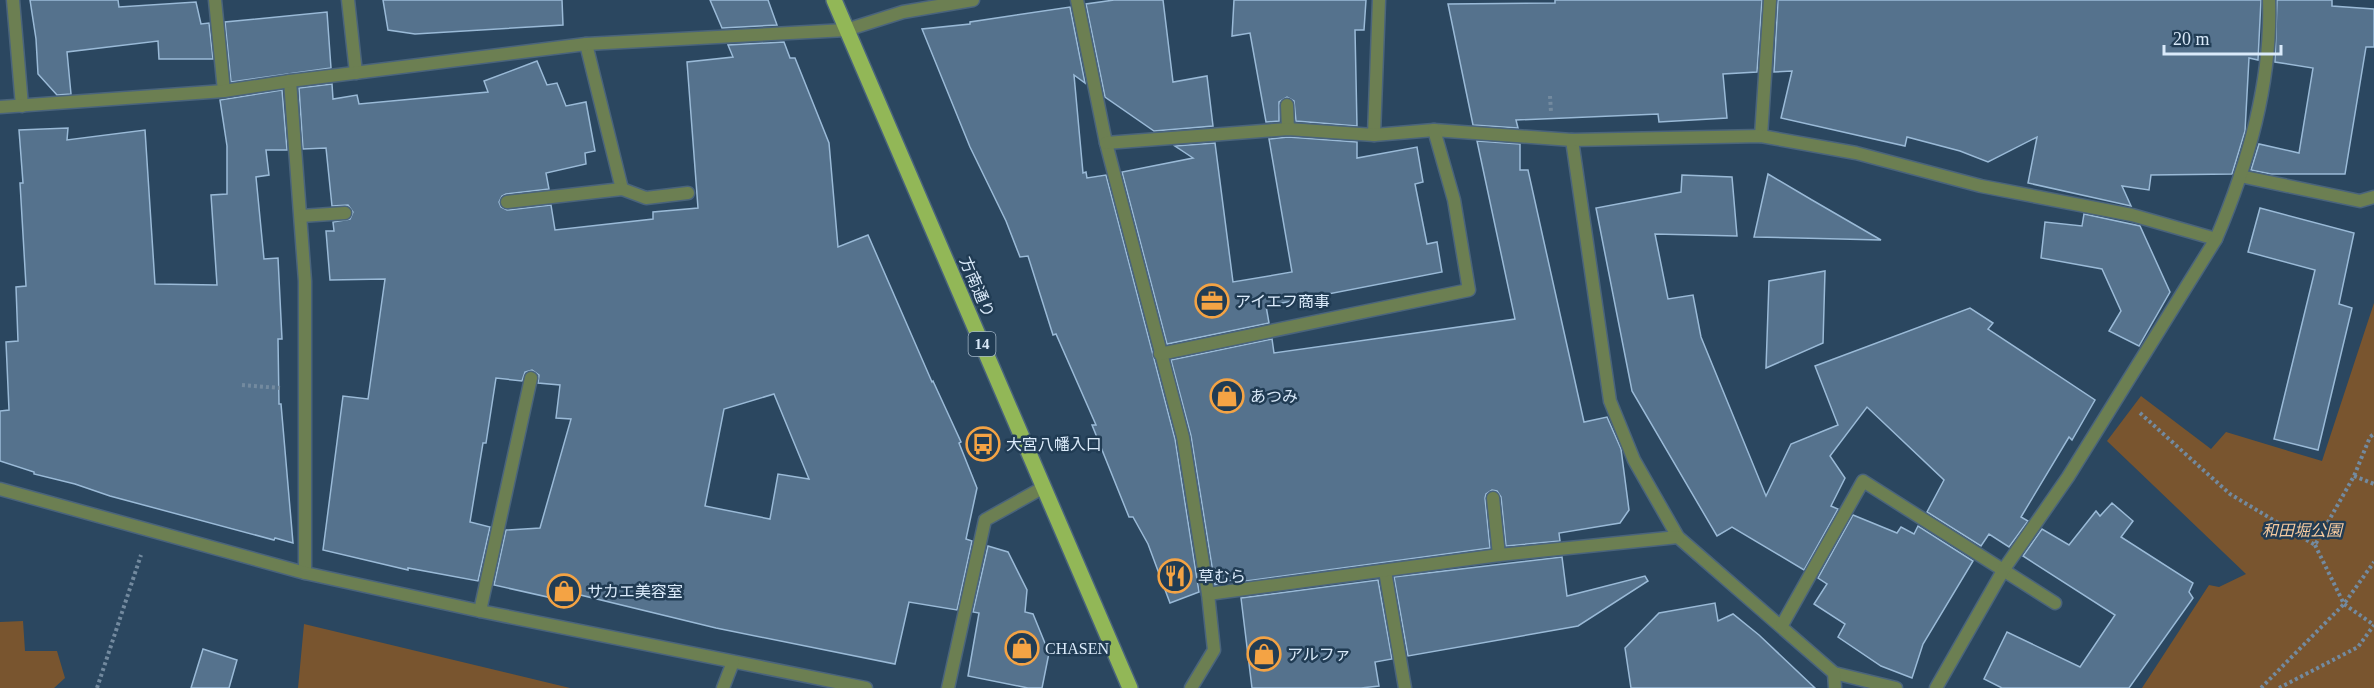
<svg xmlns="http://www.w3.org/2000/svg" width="2374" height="688" font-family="'Times New Roman','Noto Sans JP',serif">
<rect width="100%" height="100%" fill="#2b4760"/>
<g fill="#79552f">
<path d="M2374,303V688H2142L2209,585L2219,587L2246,574L2107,441L2141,396L2211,449L2226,432L2322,461Z"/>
<path d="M23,621L25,651H57L65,678L54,688H0V622Z"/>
<path d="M304,624L570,688H298Z"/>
</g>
<g fill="#55728d" stroke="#9abad7" stroke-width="1.5" fill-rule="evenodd">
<path d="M30,0H118L119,7L196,2L201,24L209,23L213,59H159L158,41L67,52L71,94L57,95L38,74L36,39Z"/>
<path d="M383,0H562L563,25L415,34L388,30Z"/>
<path d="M710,0H768L777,25L722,28Z"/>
<path d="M1114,0H1163L1173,82L1207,76L1213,126L1154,131L1105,97L1086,4Z"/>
<path d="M1234,0H1366L1364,30H1355L1357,126L1296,121L1294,101L1287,97L1279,102V121L1266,122L1250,33L1232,36Z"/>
<path d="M1555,0H1762L1757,72L1723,74L1727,118L1659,122L1658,114L1516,120L1518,128L1473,125L1448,4L1555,3Z"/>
<path d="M1778,0H2261L2258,60L2249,58L2245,131L2232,174L2151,175L2149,190L2122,186L2131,206L2028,183L2037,137L1988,162L1960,151L1907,137L1905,146L1781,118L1792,71L1774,72Z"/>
<path d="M2277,0H2332V6L2374,9V47H2366L2345,174H2271L2251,170L2259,144L2299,153L2313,68L2275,62Z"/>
<path d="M1070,7L1085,83L1074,75L1083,173L1086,172L1087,178L1106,175L1175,439L1199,592L1170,603L1148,544L1133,517H1129L1092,425H1096L1056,334L1053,335L1028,256L1020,257L1006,221L970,147L922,29L970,24V22Z"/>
<path d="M327,12L331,68L231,82L225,22Z"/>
<path d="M784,42L790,58H795L829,143L838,247L868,235L932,382L933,381L961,442L959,443L977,488L966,539L972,541L957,610L909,602L895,664L716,628L572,593L570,602L494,585L506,530L540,528L571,419L556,418L560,385L538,383L539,375L532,370L525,372L522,381L496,378L486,443H483L470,522L490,527L478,581L408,568V570L323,550L343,396L368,399L385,279L330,280L326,231H334L333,222L350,219L353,212L348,205L332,206L326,148L303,149L299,88L332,84L333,99L357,95L359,104L488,92L484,81L537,61L547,85L557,83L566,106L586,102L595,151L585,153L586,164L546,173L549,189L506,194L502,196L499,202L501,207L507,210L551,205L555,230L653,219V212L698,208L687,62L733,57L728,45ZM774,394L809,479L778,474L770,519L705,506L724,409Z"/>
<path d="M282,90L287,150H266L269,175L256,177L264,259L278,258L282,339H278L279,404H281L293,543L275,538L274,540L110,496L75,484L34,474V472L0,461V411L9,410L6,342L18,341L16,287L26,286L20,183H23L19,130L68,128L67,140L145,130L155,284L217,285L211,195L227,194V146L220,100Z"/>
<path d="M1288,137L1357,142V158L1417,147L1423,182L1415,184L1427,244L1437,242L1442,272L1266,306L1269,323L1167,344L1122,172L1193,158L1175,146L1215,143L1233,282L1292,272L1269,139Z"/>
<path d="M1477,141L1520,144V170H1528L1584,422L1607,417L1621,449L1629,510L1620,523L1559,533L1560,541L1506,546L1501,497L1497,491L1492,490L1486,494L1485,498L1490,548L1239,582L1238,578L1215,585L1191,436L1171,360L1272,339L1274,353L1515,319Z"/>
<path d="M1768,174L1812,200L1881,240L1754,237Z"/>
<path d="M1682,175L1732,177L1737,236L1655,234L1668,299L1693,295L1701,337L1766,496L1791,444L1838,425L1815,366L1970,308L1993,323L1988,329L2095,400L2072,440L2069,437L2021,517L2028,521L2009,547L1989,534L1981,546L1927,512L1944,480L1867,407L1830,456L1845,478L1831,506L1838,509L1804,570L1732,527L1717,536L1632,391L1596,208L1681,192Z"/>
<path d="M2260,208L2354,233L2339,304L2352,308L2318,450L2274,439L2315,270L2248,252Z"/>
<path d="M2084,214L2140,226L2170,292L2139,346L2109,331L2121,311L2102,269L2041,258L2045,222L2082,226Z"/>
<path d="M1825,271L1823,343L1766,368L1769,281Z"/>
<path d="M2112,503L2133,521L2121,537L2193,583L2189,592L2193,598L2129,688H2002L1984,679L2007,632L2080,667L2115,615L2023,556L2042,529L2069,545L2096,511L2100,516Z"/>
<path d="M1853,515L1897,533L1901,527L1914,534L1918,526L1973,561L1923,644L1912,678L1881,666L1838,637L1845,624L1814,604L1827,584L1818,578Z"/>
<path d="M988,546L1008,552L1027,590L1025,612L1033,614L1049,653L1042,688H1028L968,676L979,613L973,612Z"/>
<path d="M1562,557L1567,596L1645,576L1648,581L1578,626L1408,656L1394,577Z"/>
<path d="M1378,580L1392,659L1375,662L1379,686L1361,688H1252L1241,598Z"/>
<path d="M1715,603L1718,621L1733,614L1759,635L1815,688H1631L1625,648L1659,613Z"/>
<path d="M203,649L237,660L229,688H191Z"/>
</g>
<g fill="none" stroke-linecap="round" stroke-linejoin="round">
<g stroke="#4a647c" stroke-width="15">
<path id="lane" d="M2240,176L2360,201L2374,197"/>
</g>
<g stroke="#4a647c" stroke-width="15">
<g id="street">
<path d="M13,0L22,106"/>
<path d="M215,0L224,91"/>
<path d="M348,0L356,73"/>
<path d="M1077,0L1106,143L1183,437L1208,594L1214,650L1191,688"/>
<path d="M586,44L622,189"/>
<path d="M290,81L305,281V573"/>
<path d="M1287,105L1288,129"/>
<path d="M0,107L224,91L290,81L586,44L846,30L903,12L973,0"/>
<path d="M1374,135L1379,0"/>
<path d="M1761,136L1770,0"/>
<path d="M1572,140L1610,401L1634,460L1678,537L1834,673L1896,688"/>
<path d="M1106,143L1288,129L1374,135L1434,130L1572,140L1761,136L1856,153L1981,186L2132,215L2216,239"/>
<path d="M507,202L622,189L646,198L688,193"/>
<path d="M301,216L345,213"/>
<path d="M1160,354L1469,290L1454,200L1434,130"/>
<path d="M0,489L305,573L480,611L866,688"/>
<path d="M1493,498L1499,555"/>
<path d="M1385,571L1405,688"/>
<path d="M1208,594L1499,555L1678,537"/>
<path d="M480,611L531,378"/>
<path d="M1782,625L1863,481L2055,603"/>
<path d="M1834,673L1835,688"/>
<path d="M723,688L733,662"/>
<path d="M948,688L985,520L1044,487"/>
<path d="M1936,688L2004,569L2068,477L2216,239C2248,164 2272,83 2269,0"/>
</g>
</g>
<g stroke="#4a647c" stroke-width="18">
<path id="primary" d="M834,0L1130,688"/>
</g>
<g stroke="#738a9f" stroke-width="4" stroke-dasharray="3 3" stroke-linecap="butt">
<path d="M1550,96L1551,112"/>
<path d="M242,385L280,388"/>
<path d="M2140,413L2230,494L2315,545L2354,476L2370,437L2374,434"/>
<path d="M2354,476L2374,484"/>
<path d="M2315,545L2344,604L2374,625"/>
<path d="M97,688L141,555"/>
<path d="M2261,688L2344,604L2374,562"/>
<path d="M2279,688L2358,647L2374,625"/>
</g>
<use href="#lane" stroke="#6c7f52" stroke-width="12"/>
<use href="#street" stroke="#6c7f52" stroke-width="12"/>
<use href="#primary" stroke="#92b757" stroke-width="15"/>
</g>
<defs>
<g id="office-ring" transform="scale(1.725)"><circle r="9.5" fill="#213c54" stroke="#f4a344" stroke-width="1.5"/><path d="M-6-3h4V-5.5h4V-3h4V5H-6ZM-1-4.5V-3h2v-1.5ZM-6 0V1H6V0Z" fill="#f4a344"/></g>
<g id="shop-ring" transform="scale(1.725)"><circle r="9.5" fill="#213c54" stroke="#f4a344" stroke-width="1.5"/><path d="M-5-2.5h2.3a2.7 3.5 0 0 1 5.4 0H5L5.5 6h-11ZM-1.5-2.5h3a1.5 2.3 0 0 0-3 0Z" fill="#f4a344"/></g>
<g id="bus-ring" transform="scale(1.725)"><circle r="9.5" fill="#213c54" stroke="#f4a344" stroke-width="1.5"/><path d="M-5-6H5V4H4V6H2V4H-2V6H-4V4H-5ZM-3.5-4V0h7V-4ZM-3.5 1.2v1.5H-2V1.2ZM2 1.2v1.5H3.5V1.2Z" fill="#f4a344"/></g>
<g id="restaurant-ring" transform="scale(1.725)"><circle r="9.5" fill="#213c54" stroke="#f4a344" stroke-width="1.5"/><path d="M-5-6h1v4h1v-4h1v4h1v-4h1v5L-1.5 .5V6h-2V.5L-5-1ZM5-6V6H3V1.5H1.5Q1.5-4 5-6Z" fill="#f4a344"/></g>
</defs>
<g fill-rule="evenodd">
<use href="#office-ring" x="1212" y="301"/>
<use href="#shop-ring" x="1227" y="396"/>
<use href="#bus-ring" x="983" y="444"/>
<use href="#restaurant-ring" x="1175" y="576"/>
<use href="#shop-ring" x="564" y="591"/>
<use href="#shop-ring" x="1022" y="648"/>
<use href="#shop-ring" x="1264" y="654"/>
</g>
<g text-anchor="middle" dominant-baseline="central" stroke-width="5" stroke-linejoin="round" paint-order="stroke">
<rect fill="#213c54" stroke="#a2b6c8" stroke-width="1.5" x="968.5" y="332" width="27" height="24" rx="4.5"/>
<g font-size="15" font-weight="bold" fill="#daeafa">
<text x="982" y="344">14</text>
</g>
<g font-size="16" fill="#daeafa" stroke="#213c54">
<text transform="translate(977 287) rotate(67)">方南通り</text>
</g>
<g font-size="16" fill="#daeafa" stroke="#213c54" text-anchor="start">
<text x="1235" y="301">アイエフ商事</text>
<text x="1250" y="396">あつみ</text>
<text x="1006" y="444">大宮八幡入口</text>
<text x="1198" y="576">草むら</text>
<text x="587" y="591">サカエ美容室</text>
<text x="1045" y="648">CHASEN</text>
<text x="1287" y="654">アルファ</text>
</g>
<g font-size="16" font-style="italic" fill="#f6cba0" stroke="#213c54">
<text x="2302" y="530">和田堀公園</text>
</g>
</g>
<path d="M2164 45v9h117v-9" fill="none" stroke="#daeafa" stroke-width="3"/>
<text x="2173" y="45" font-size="18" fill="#daeafa" stroke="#213c54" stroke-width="4.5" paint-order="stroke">20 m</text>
</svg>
